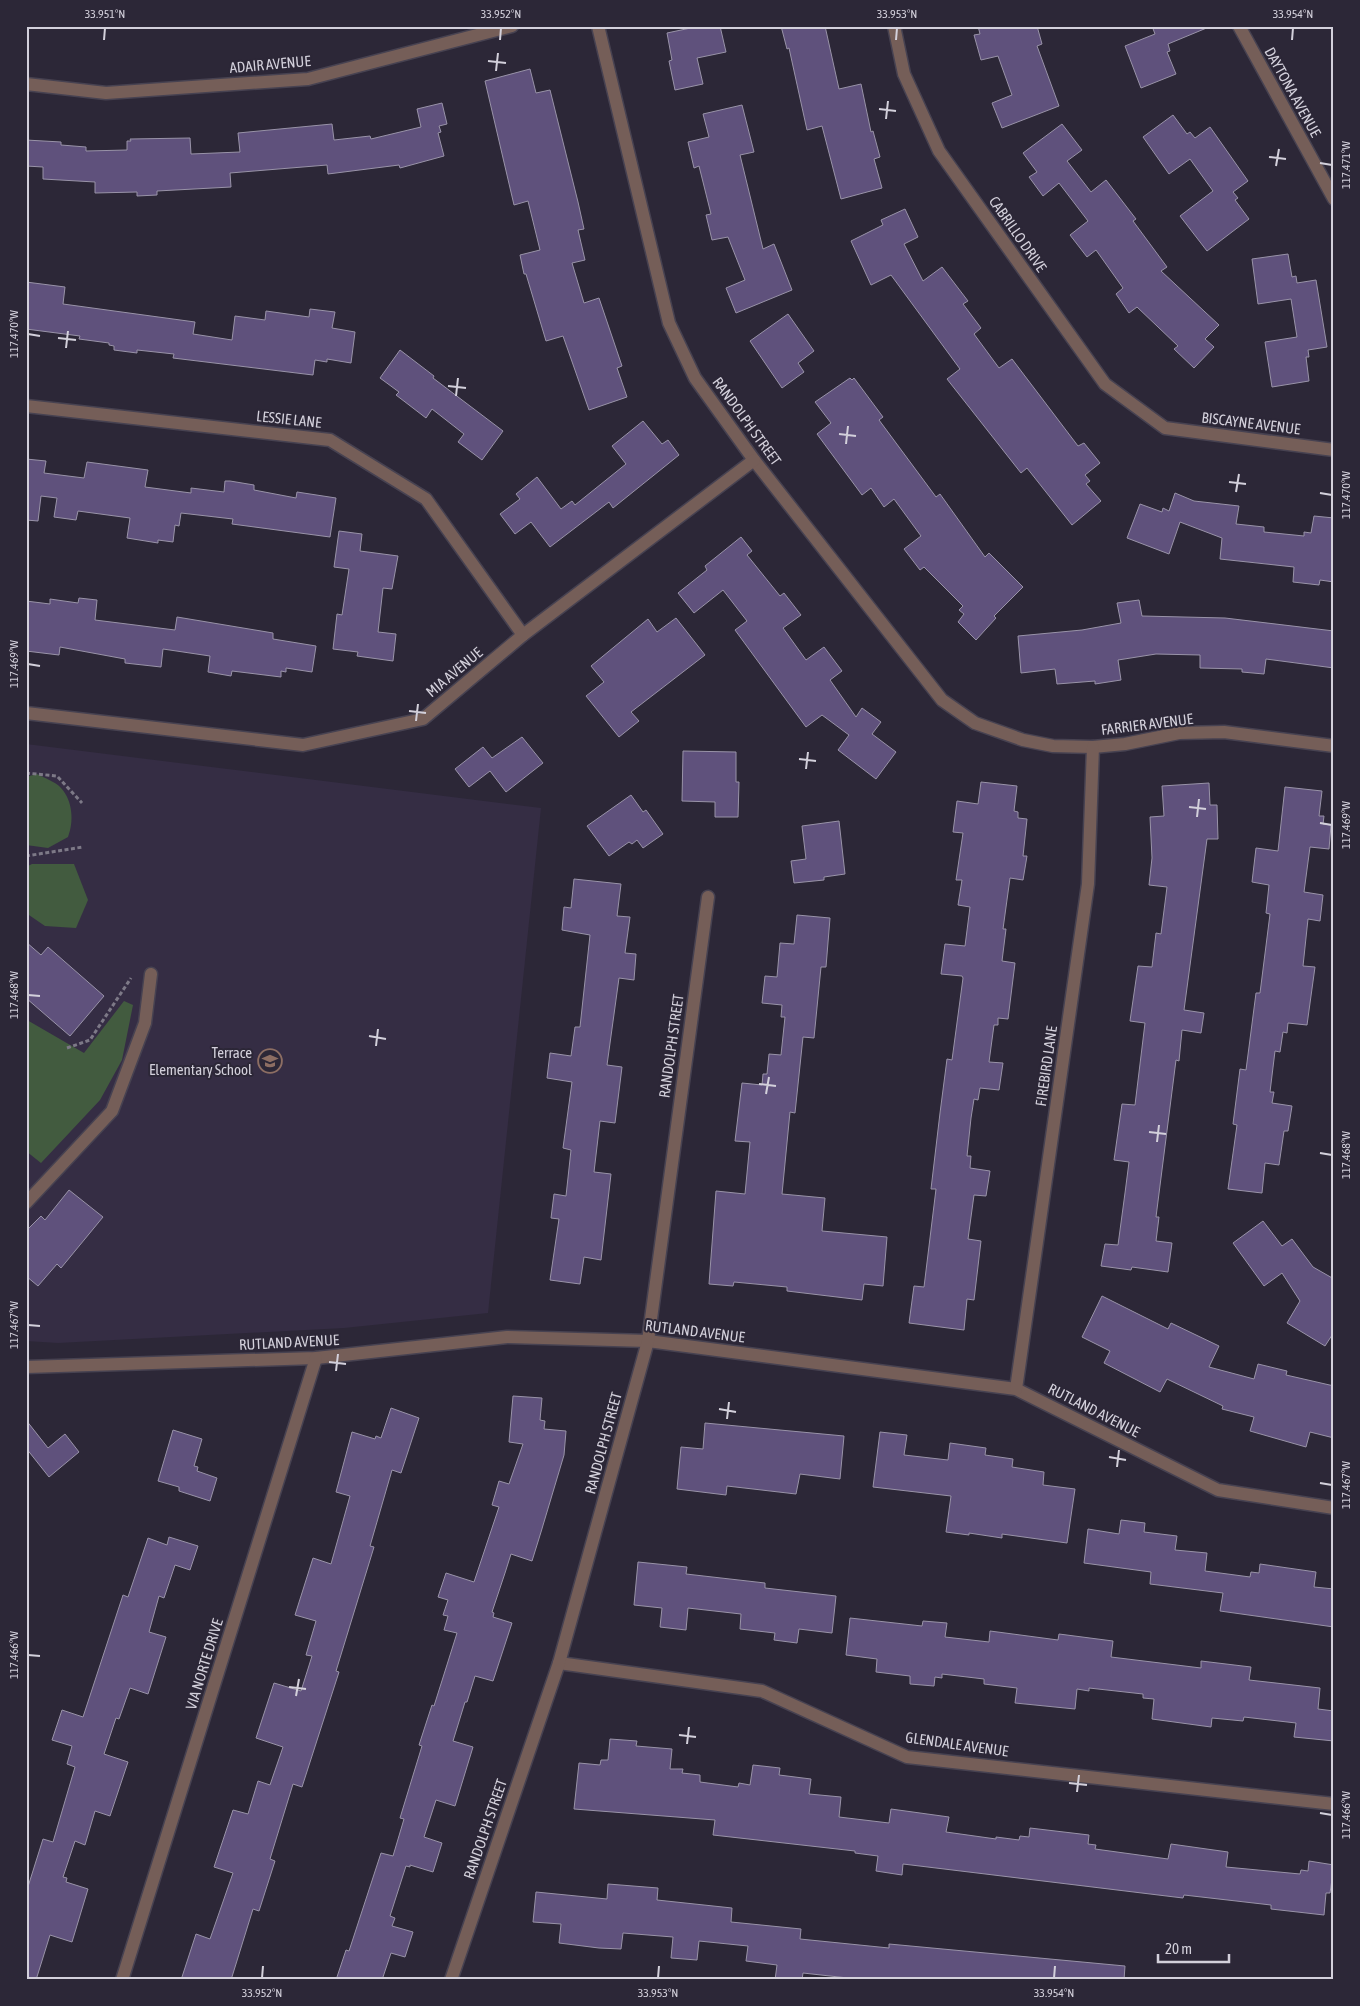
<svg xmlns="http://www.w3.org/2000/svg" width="1360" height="2006" font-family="'Asap Condensed',sans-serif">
<rect width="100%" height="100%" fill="#2c2737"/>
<path fill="#352d44" d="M26,744L541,808L488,1313L344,1328L58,1343L26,1341Z"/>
<g fill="#425b3f">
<path d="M37,774C44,778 56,782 61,788C73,801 74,822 68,837L48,848L26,845V777Z"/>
<path d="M32,864H74L88,900L76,928L45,926L26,913V867Z"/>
<path d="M124,1001L133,1005L122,1060L100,1100L41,1163L26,1151V1022L27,1020L84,1053Z"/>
</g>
<g fill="#5f517c" stroke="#9993a8">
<path d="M700,26H720L726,52L697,58L703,84L675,90L669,61L672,60L667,33Z"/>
<path d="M781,26H825L839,89L861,84L871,132L873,131L880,157L874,159L882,188L841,199L822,126L807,130L789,48L787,49Z"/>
<path d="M978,26H1037L1042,44L1037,46L1059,106L1002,128L992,103L1012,95L998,56L981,60L974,35L980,34Z"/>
<path d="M1152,26L1209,27L1168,44L1170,51L1167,52L1176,74L1141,88L1125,46L1155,34Z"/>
<path d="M530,69L536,93L550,90L578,202L584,229L578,230L585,260L572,263L584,303L599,298L622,366L617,368L627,397L589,410L563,336L546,341L526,274H524L520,255L540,250L528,201L514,205L485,81Z"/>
<path d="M442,103L447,124L439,126L441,132L438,133L444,156L400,168L399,165L328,174L327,165L230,173L231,187L157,191V195L137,196V192L95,193V182L43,179V167L26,166V140L61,142V145L86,147V151L127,150V141H131L130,139L190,138L191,154L240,152L238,133L332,124L334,140L370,136L371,139L421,127L417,109Z"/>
<path d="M742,105L754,152L740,155L763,249L774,244L792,290L736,313L726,288L745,280L728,237L712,240L706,215L711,214L699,166L694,168L688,142L709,137L703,114Z"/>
<path d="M1173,115L1187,134L1190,132L1195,138L1210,127L1248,181L1233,192L1238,198L1235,200L1249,219L1207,251L1180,216L1213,191L1190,159L1169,174L1143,137Z"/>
<path d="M1062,124L1082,150L1067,161L1091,192L1106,180L1136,219L1133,221L1167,267L1161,271L1219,325L1205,339L1214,347L1194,368L1174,349L1178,346L1137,307L1129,313L1116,294L1123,288L1096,250L1087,257L1070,235L1088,221L1059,183L1043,196L1029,177L1037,172L1023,153Z"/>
<path d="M905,209L918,237L904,244L923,281L942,267L968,301L963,304L981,328L974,334L999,368L1012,359L1078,446L1084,443L1100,463L1085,475L1090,481L1086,484L1101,501L1072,525L1027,468L1021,473L947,379L960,369L891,275L871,285L851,241L883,225L881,220Z"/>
<path d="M1288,254L1292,277L1296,276L1297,283L1316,280L1327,347L1308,350L1309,357H1306L1309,381L1272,387L1265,342L1297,337L1291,299L1258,304L1252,259Z"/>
<path d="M26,282L65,287L63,304L195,322L193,334L232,340L235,316L265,320L266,311L309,317L310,309L335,312L332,328L355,332L351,363L327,359V362L315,360L313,375L173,358L174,354L137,350V353L114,350V346L109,345V343L79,339L80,336L26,329Z"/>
<path d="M788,314L814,351L798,363L804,372L782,388L750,341Z"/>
<path d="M400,350L434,376L433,378L503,431L482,460L458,442L464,434L432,409L426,418L396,395L399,392L380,378Z"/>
<path d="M850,378L852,380L854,378L883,417L879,420L936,497L940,494L985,557L989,553L1023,587L994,616L996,618L976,640L958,622L964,614L959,610L963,606L924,567L920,570L904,549L921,536L894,499L884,507L871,488L862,495L817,434L831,423L815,402Z"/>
<path d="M643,421L662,444L668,440L679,455L613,508L609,502L550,547L531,522L515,534L500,514L520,499L516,494L537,477L561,509L572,501L575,505L626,464L612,446Z"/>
<path d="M26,459L46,461L44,473L84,478L87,462L148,470L145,487L191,493V488L224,492L225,481H230L254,485V490L296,498L297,492L336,498L330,537L232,524L233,519L181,513L179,526L175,525L173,542L158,540V543L127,538L130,518L78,511L76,520L54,517L57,498L41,496L38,521L26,520Z"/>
<path d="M1175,493L1194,501L1239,506L1236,524L1264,527V532L1304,536V532L1311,533L1314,516L1334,518V582L1320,580L1319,585L1293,582L1294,567L1220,559L1222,538L1180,522L1169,554L1127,538L1140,504L1162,512L1163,508L1169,511Z"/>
<path d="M339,531L362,534L360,551L398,556L392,589L383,588L378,632L396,634L393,661L357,656L358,652L333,649L337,614L342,615L349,569L334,567Z"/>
<path d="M741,537L752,551L747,555L780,596L784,593L801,615L783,628L806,660L824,647L842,671L830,680L856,717L862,708L881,722L872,734L896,752L876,779L838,750L849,735L822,715L806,727L735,630L747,621L723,590L694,613L678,593L707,570L705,566Z"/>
<path d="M79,598L97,600L95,620L175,630L177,617L273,633V639L316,646L312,672L286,668V672L281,671V677L232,671L231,676L208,672L210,656L163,649L161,667L125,663V659L60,647L59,655L26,651V601L50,604V599L78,603Z"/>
<path d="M1139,600L1142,616L1225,618L1334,631V668L1266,659L1264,674L1242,672V669L1200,668V655L1156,654L1118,660L1121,680L1095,684V681L1057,684L1055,669L1021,673L1018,636L1082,630L1121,623L1117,603Z"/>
<path d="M676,618L705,655L631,712L639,721L619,737L586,696L604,682L591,666L648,619L657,632Z"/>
<path d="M522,737L543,763L506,792L490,771L469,787L455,769L483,747L492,758Z"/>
<path d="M683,751L736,752V782H739L738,817H715V802L682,801Z"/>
<path d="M981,782L1017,786L1014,811L1018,812V818L1027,819L1023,856H1027L1023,880L1010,878L1003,929H1006L1002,961L1015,963L1008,1019L998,1018V1025H994L989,1062L1003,1063L999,1090L980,1088L978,1100L974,1099L971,1118L967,1156H971L970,1168L990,1171L986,1196L974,1195L968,1239L981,1241L974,1300L967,1299L964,1330L909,1323L914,1286L924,1287L936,1189H931L940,1113L947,1059L952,1060L963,978L962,976L941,974L945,944L965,946L970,907L958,905L962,880H956L963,833L953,832L957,801L978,804Z"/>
<path d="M1209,783L1210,805H1217L1218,839H1207L1184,1010L1204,1013L1201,1033L1182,1030L1179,1061L1176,1060L1156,1217H1159L1156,1241L1172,1243L1168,1272L1132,1267L1131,1270L1101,1266L1105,1244L1118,1245L1125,1193L1129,1162L1114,1160L1122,1104L1135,1105L1145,1023L1130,1021L1138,966L1152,967L1156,933L1161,934L1167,887L1149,885L1152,858L1150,817L1164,816L1162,786Z"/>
<path d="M1285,787L1322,791L1319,816H1324L1323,824L1331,825L1329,849L1310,847L1304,892L1323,895L1320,921L1308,919L1303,966L1315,967L1307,1025L1288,1023L1287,1033L1283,1032L1280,1052L1275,1051L1270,1092H1274L1272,1103L1292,1106L1288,1131H1284L1279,1165L1265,1163L1262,1193L1228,1189L1237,1125L1233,1124L1240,1069L1246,1070L1256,993H1260L1270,914L1266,913L1269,885L1252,882L1256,848L1278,851Z"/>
<path d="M631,795L643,812L646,810L663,834L643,848L637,840L632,844L629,842L609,856L587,826Z"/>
<path d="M839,821L845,874L824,877V880L794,883L791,861L806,859L802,826Z"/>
<path d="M574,879L621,884L617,916L630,917L625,953L636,954L634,980L619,978L607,1065L622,1067L615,1123L600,1121L594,1172L611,1174L601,1260L584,1257L580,1284L550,1280L559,1219L551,1218L554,1194L566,1196L571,1150L563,1148L572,1082L547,1078L550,1053L571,1056L575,1027H580L590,935L562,930L564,907L571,908Z"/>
<path d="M797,915L830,918L826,967H821L814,1038L803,1037L795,1113L790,1112L782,1194L825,1198L822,1231L887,1237L883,1286L864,1284L862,1300L787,1291V1287L734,1282L733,1286L709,1284L716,1191L745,1194L750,1142L735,1141L742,1083L762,1085L763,1074H767L769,1054L781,1055L785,1017H781L782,1005L762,1003L765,976L777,977L780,943L794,944Z"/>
<path d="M26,942L41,955L48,947L104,996L70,1036L26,998Z"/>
<path d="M69,1190L103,1217L61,1268L57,1264L38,1286L26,1276V1231L41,1216L45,1220Z"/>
<path d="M1263,1221L1282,1246L1292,1239L1313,1267L1334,1279V1332L1325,1346L1287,1323L1300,1301L1282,1273L1264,1286L1233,1243Z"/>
<path d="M1102,1296L1168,1329L1171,1323L1219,1346L1209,1367L1254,1379L1258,1364L1287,1371L1286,1375L1334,1386V1438L1310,1432L1306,1447L1250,1431L1254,1417L1222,1409L1223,1406L1167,1379L1160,1392L1104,1363L1110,1351L1082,1337Z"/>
<path d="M513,1396L542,1398L540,1420L545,1421L544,1429L566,1431L564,1455L541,1532L532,1561L511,1554L505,1573L492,1612L494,1613L493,1617L512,1623L493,1681L475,1676L467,1702H465L453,1741L473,1747L455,1806L436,1800L424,1837L442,1843L433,1872L410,1865V1867L406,1866L390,1916L395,1918L392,1926L413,1932L405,1957L391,1953L382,1980H336L346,1950L349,1951L381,1853L393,1856L404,1819L400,1818L422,1746L419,1745L432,1705L434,1706L457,1633L444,1630L448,1616L443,1615L448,1600L438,1597L446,1573L474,1582L499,1507L492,1505L499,1481L509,1484L523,1444L509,1442Z"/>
<path d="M391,1408L419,1418L401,1473L392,1470L370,1546L374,1547L336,1671L339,1672L302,1787L293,1784L270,1859L275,1861L259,1911L253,1909L231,1980H181L196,1934L210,1939L233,1873L214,1867L233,1810L248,1814L258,1781L270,1785L283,1747L256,1738L274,1683L301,1691L312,1656L306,1655L316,1621L295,1615L313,1558L331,1564L350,1496L336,1492L352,1432L375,1439L376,1436L381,1438Z"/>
<path d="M26,1420L48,1448L65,1434L79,1452L49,1477L26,1448Z"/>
<path d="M705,1423L844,1436L840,1479L800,1474L796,1494L727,1486L726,1495L677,1489L681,1447L703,1449Z"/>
<path d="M173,1430L202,1439L194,1466L198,1467L197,1471L217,1478L210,1501L179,1491V1487L158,1481Z"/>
<path d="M880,1432L907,1435L904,1455L948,1460L950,1443L986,1448L985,1455L1013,1459L1012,1467L1044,1472L1043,1485L1075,1489L1067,1543L1002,1534V1538L969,1533V1535L946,1532L951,1496L873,1487Z"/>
<path d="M1121,1520L1145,1523L1144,1532L1177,1536L1175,1550L1207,1553L1205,1571L1250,1577L1251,1572L1259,1573L1260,1564L1316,1572L1314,1587L1334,1589V1627L1220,1611L1223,1593L1150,1584L1151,1572L1084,1563L1088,1529L1119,1534Z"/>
<path d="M169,1537L198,1546L190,1570L175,1565L164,1598L159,1596L149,1632L166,1637L148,1694L130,1688L119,1719L116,1718L104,1754L128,1762L110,1816L95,1811L85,1845L75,1841L63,1877L67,1878L66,1882L88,1889L72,1942L50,1935L36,1980H26V1893L43,1839L53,1842L75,1767L67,1764L72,1746L52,1740L62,1710L83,1717L123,1595L128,1597L148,1538L167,1545Z"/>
<path d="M638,1562L687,1567L686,1574L765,1583V1588L836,1596L832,1633L799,1629L797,1643L774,1640L775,1633L740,1629L741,1614L688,1608L686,1630L660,1627L662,1608L634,1605Z"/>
<path d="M850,1618L922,1626L923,1621L947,1623L945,1637L989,1642L990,1631L1058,1640L1059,1634L1113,1641L1111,1657L1201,1668V1661L1251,1667L1249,1680L1320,1688L1318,1709L1334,1711V1741L1294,1737L1296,1723L1244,1717L1243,1721L1212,1718L1211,1727L1152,1719L1154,1699L1143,1698V1694L1089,1688V1691L1077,1689L1075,1709L1015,1703L1017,1688L984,1684V1679L942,1674V1678L935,1677L934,1686L910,1684V1676L876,1672L877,1659L846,1655Z"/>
<path d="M610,1739L637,1741L636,1746L672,1749L670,1769H683L682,1773L700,1775V1782L738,1787L739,1783L750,1785L753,1765L780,1768L779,1775L811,1779L809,1794L841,1797L839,1817L889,1823L891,1809L949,1817L946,1832L996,1839V1837L1019,1840L1020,1836L1029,1837L1030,1828L1089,1835L1088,1844L1096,1845L1095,1849L1168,1859L1171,1844L1228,1852L1226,1867L1300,1874L1301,1870L1308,1871L1309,1861L1334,1865L1330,1893H1326L1324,1915L1271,1909V1905L1184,1895L1183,1898L903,1864L902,1875L876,1871L878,1856L855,1853V1851L713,1835L715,1820L574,1809L579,1763L600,1765L601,1760H608Z"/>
<path d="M608,1884L658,1888L657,1900L732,1908L731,1922L801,1929L800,1939L889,1948V1944L1125,1966L1124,1980H847L848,1978L803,1973L802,1980H775L777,1965L746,1961L748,1946L699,1941L697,1960L671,1958L673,1937L623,1933L621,1949L599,1948L559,1943L561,1924L533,1922L536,1892L607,1899Z"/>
</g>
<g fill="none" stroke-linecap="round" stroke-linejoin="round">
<g stroke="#474251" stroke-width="15">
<g id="minor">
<path d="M598,26L669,323L695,378L754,460L942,700L975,723L1023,740L1053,746L1093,747L1125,744L1179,733L1224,732L1334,746"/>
<path d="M894,26L904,74L939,151L1105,384L1165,428L1334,450"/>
<path d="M1239,26L1334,199"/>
<path d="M26,84L106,93L308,79L512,26"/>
<path d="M26,406L330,440L426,499L523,635"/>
<path d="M26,713L303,745L423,719L523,635L754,460"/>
<path d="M26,1203L112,1111L145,1023L151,974"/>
<path d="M26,1367L316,1358L507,1337L648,1341L1016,1389L1218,1490L1334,1508"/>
<path d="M1016,1389L1088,884L1093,747"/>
<path d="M559,1663L762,1691L907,1757L1334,1804"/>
<path d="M122,1980L316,1358"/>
<path d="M451,1980L559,1663L648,1341L708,897"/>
</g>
</g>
<g stroke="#7d7987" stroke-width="3" stroke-dasharray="4 2.5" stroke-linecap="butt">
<path d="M26,773L57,776L82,803"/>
<path d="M26,856L83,847"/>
<path d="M67,1048L90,1040L131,978"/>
</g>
<use href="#minor" stroke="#755e58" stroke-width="12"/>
</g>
<path fill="none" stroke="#d3d0db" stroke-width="2" d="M104,40L105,28M500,40L501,28M896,40L897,28M1292,40L1293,28M488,61L506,63M496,71L498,53M879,109L896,111M886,119L888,101M1269,157L1286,159M1320,163L1332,165M1276,166L1279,149M28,334L40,336M58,338L76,340M66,348L68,331M448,386L466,388M456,396L458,378M839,434L856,436M846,444L848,426M1229,482L1246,484M1236,492L1239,474M1320,493L1332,495M28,664L40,666M409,711L426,713M416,721L418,704M799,759L816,761M806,769L808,752M1189,807L1206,809M1197,817L1199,799M1320,823L1332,825M28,995L40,996M369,1036L386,1039M376,1046L378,1029M759,1084L776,1086M766,1094L769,1077M1149,1132L1166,1134M1157,1142L1159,1125M1320,1153L1332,1155M28,1325L40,1326M329,1362L346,1364M336,1371L338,1354M719,1409L736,1412M727,1419L729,1402M1109,1457L1126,1460M1117,1467L1119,1450M1320,1483L1332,1485M28,1655L40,1656M289,1687L306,1689M296,1696L299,1679M679,1735L696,1737M687,1744L689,1727M1069,1783L1087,1785M1077,1792L1079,1775M1320,1813L1332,1815M262,1978L263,1966M658,1978L659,1966M1054,1978L1055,1966"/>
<defs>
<g id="school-ring" transform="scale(1.25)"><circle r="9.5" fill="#2c2737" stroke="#8d6e63" stroke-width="1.5"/><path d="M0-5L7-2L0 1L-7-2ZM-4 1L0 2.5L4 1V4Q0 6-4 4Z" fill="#8d6e63"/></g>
</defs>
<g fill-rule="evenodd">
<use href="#school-ring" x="270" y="1061"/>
</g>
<g text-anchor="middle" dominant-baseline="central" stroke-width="4" stroke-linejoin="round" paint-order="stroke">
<g font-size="15" fill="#d3d0db" stroke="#2c2737">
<text transform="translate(270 64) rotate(-5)">ADAIR AVENUE</text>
<text transform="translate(1293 92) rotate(61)">DAYTONA AVENUE</text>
<text transform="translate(1018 234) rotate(55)">CABRILLO DRIVE</text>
<text transform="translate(289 419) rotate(6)">LESSIE LANE</text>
<text transform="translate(747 421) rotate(54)">RANDOLPH STREET</text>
<text transform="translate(1251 423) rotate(7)">BISCAYNE AVENUE</text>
<text transform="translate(454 672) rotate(-40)">MIA AVENUE</text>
<text transform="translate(1147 724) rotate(-7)">FARRIER AVENUE</text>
<text transform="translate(671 1046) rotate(-82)">RANDOLPH STREET</text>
<text transform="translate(1046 1066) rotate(-82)">FIREBIRD LANE</text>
<text transform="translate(695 1331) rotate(7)">RUTLAND AVENUE</text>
<text transform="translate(289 1342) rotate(-3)">RUTLAND AVENUE</text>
<text transform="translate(1094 1410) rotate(27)">RUTLAND AVENUE</text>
<text transform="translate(603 1443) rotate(-75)">RANDOLPH STREET</text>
<text transform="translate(204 1664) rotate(-73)">VIA NORTE DRIVE</text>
<text transform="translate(957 1744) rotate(8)">GLENDALE AVENUE</text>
<text transform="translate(485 1829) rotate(-71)">RANDOLPH STREET</text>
</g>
<g font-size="15" fill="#d3d0db" stroke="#2c2737" text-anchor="end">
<text x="252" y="1052">Terrace<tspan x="252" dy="17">Elementary School</tspan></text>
</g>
</g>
<rect width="1360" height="2006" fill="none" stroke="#2c2737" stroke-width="55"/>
<path d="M1158 1954v8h71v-8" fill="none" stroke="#d3d0db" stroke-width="2.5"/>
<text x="1165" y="1954" font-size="15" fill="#d3d0db" stroke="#2c2737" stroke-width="4" paint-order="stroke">20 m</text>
<rect x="28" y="28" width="1304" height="1950" fill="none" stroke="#d3d0db" stroke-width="2"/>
<g font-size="12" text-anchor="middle" fill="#d3d0db">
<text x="105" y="18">33.951°N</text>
<text x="501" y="18">33.952°N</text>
<text x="897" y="18">33.953°N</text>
<text x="1293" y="18">33.954°N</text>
<text transform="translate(1346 165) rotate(-90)" y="4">117.471°W</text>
<text transform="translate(14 334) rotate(-90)" y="4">117.470°W</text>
<text transform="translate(1346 495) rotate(-90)" y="4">117.470°W</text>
<text transform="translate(14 664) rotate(-90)" y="4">117.469°W</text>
<text transform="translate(1346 825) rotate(-90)" y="4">117.469°W</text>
<text transform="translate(14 995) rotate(-90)" y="4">117.468°W</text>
<text transform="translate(1346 1155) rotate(-90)" y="4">117.468°W</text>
<text transform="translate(14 1325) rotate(-90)" y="4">117.467°W</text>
<text transform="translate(1346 1485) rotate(-90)" y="4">117.467°W</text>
<text transform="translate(14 1655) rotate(-90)" y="4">117.466°W</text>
<text transform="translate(1346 1815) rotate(-90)" y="4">117.466°W</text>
<text x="262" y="1997">33.952°N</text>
<text x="658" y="1997">33.953°N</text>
<text x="1054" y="1997">33.954°N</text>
</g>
</svg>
